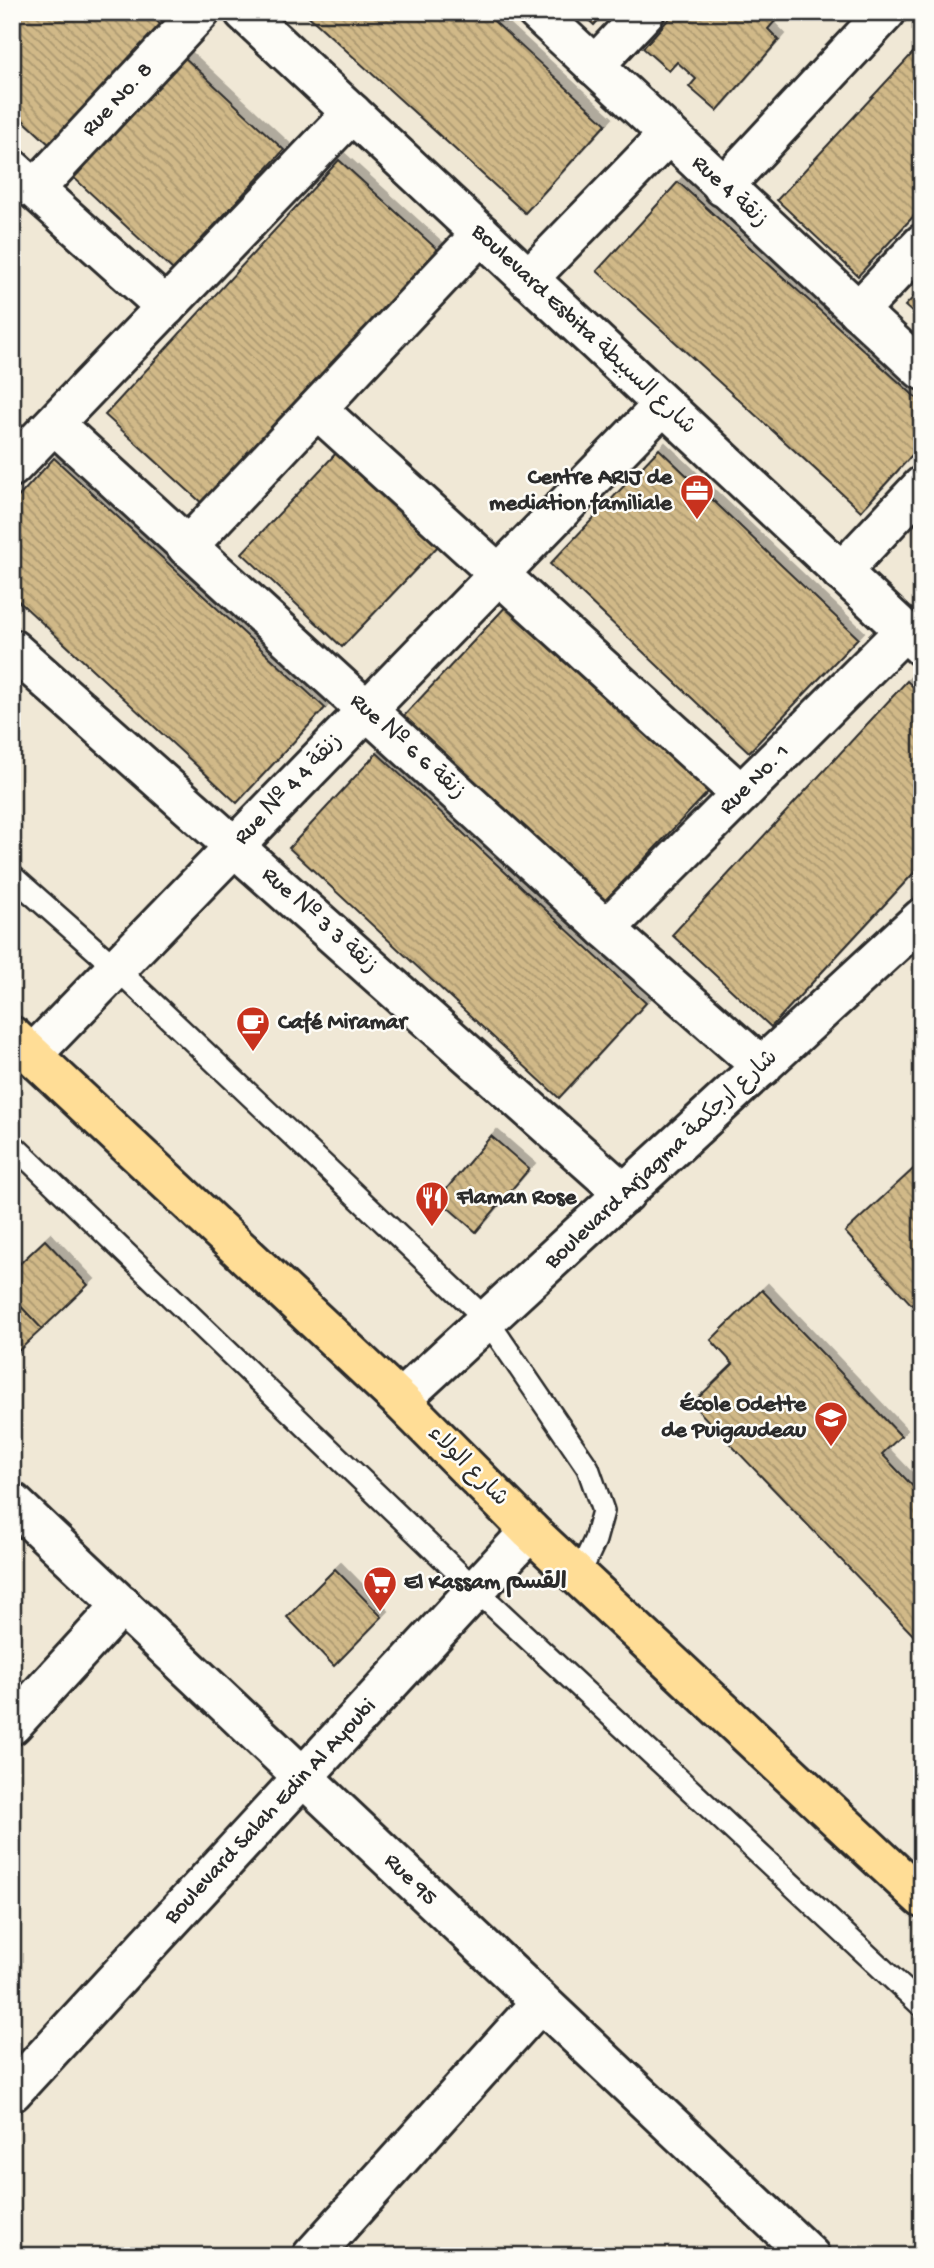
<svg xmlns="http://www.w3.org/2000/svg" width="934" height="2268" font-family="'Gochi Hand','Playpen Sans Arabic',sans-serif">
<defs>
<pattern id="building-back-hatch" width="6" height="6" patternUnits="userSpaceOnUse" patternTransform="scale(1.75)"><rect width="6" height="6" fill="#d1b988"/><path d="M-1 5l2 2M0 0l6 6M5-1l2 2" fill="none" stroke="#aa976f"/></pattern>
<filter id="shadow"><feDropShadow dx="6" dy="-6" stdDeviation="0" flood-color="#0004"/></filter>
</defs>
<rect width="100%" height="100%" fill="#f0e8d6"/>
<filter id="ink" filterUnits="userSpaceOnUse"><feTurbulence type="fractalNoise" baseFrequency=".0143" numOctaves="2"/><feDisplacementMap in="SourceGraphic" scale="14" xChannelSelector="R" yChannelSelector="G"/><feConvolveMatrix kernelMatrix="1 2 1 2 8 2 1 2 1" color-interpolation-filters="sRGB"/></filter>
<g filter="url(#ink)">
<g fill="url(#building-back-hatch)" stroke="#2b2b2b" stroke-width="2" filter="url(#shadow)">
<path d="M12,12H147L162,26L51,146L12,110Z"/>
<path d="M304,12H484L606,124L525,213Z"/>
<path d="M580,12H606L594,25Z"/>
<path d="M675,12H783L768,29L779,40L717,111L689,87L696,79L677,62L669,71L643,48Z"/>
<path d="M922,43V207L858,276L777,200Z"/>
<path d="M182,55L284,150L173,270L71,175Z"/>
<path d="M339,160L439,251L205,506L105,415Z"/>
<path d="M678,182L922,403V444L861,511L597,271Z"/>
<path d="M922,288V321L905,306Z"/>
<path d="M340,449L440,544L342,647L242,553Z"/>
<path d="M659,449L858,638L749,752L550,564Z"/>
<path d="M54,458L325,708L237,803L12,595V504Z"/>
<path d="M922,560V577L914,569Z"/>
<path d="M510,602L709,791L600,906L402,718Z"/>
<path d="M907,681L922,695V864L771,1027L672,935Z"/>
<path d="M377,753L646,1003L559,1098L289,848Z"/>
<path d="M491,1136L529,1169L476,1232L438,1199Z"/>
<path d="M922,1161V1316L845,1232Z"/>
<path d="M45,1240L88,1285L42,1329L12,1297V1271Z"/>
<path d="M762,1290L901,1436L882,1454L922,1496V1630L915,1637L692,1404L733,1364L711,1340Z"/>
<path d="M12,1297L42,1329L12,1357Z"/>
<path d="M335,1569L382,1617L334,1666L287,1617Z"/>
</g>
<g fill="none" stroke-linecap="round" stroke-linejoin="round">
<g stroke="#2b2b2b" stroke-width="26">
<g id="lane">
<path d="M12,876L116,968L487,1320L588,1468L603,1511L595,1540L578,1577"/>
<path d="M12,1144L476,1590L922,2006"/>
</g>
</g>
<g stroke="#2b2b2b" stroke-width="44">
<g id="street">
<path d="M244,12L922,647"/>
<path d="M537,12L922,370"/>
<path d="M594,66L645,12"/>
<path d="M12,169L166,307"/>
<path d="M723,187L886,12"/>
<path d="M35,189L200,12"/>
<path d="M528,279L668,135"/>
<path d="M858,311L922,244"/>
<path d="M317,409L741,794"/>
<path d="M54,424L606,929L762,1067"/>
<path d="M12,467L352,113"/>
<path d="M187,547L481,234"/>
<path d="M841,572L922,486"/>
<path d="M12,649L625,1194"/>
<path d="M606,929L904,631"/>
<path d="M33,1054L663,405"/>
<path d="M400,1400L922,918"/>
<path d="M12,1502L810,2256"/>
<path d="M12,1725L122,1605"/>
<path d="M12,2092L530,1531"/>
<path d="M312,2256L540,2003"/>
</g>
</g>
<g stroke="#2b2b2b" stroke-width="44">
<path id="primary" d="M12,1036L400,1400L530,1531L922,1898"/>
</g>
<use href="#lane" stroke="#fdfcf7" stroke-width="21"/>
<use href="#street" stroke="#fdfcf7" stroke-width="38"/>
<use href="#primary" stroke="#ffdd96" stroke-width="38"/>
</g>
</g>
<defs>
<g id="office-pin" transform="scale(1.75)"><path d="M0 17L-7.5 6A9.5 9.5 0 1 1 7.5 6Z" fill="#c8321e" stroke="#fdfcf7"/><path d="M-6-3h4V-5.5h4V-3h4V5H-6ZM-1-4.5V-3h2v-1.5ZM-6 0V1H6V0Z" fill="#fff"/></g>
<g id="cafe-pin" transform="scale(1.75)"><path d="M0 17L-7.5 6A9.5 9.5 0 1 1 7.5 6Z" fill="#c8321e" stroke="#fdfcf7"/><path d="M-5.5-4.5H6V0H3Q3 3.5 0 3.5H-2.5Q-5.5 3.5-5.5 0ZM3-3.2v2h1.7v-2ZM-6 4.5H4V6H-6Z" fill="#fff"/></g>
<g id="restaurant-pin" transform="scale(1.75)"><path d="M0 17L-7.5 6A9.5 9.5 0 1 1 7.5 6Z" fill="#c8321e" stroke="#fdfcf7"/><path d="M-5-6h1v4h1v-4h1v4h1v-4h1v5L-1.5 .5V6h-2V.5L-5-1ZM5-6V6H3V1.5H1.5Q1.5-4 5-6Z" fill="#fff"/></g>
<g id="school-pin" transform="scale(1.75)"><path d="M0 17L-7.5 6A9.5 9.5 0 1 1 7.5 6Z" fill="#c8321e" stroke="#fdfcf7"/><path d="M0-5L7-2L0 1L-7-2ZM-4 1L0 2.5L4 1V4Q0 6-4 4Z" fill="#fff"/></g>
<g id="supermarket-pin" transform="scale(1.75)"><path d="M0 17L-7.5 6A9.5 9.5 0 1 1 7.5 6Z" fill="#c8321e" stroke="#fdfcf7"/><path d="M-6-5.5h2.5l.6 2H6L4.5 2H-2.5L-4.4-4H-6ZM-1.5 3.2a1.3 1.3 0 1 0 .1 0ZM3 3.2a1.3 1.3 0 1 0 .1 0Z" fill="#fff"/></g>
</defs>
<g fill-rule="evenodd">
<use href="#office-pin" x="697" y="491"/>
<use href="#cafe-pin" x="253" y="1023"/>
<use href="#restaurant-pin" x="432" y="1198"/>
<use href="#school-pin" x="831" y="1418"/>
<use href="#supermarket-pin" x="380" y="1583"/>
</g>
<g text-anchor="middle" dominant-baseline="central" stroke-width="5" stroke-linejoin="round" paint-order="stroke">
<g font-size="23" fill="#2b2b2b" stroke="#fdfcf7">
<text transform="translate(118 100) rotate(-47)">Rue No. 8</text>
<text transform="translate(729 192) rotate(43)">Rue 4 زنقة</text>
<text transform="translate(583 330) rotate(43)">Boulevard Esbita شارع السبيطة</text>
<text transform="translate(407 747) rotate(42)">Rue № 6 زنقة 6</text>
<text transform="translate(755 780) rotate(-45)">Rue No. 1</text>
<text transform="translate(289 790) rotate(-46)">Rue № 4 زنقة 4</text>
<text transform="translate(319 921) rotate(42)">Rue № 3 زنقة 3</text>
<text transform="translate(662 1160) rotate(-43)">Boulevard Arjagma شارع ارجكمة</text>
<text transform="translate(467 1467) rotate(45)">شارع الولاء</text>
<text transform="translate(271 1812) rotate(-47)">Boulevard Salah Edin Al Ayoubi</text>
<text transform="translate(410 1880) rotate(44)">Rue 95</text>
</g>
<g font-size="23" font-weight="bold" fill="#2b2b2b" stroke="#fdfcf7" text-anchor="start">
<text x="672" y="478" text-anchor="end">Centre ARIJ de<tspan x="672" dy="26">mediation familiale</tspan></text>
<text x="278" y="1023">Café Miramar</text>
<text x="457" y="1198">Flaman Rose</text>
<text x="806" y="1405" text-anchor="end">École Odette<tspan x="806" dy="26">de Puigaudeau</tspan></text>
<text x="404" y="1583">El Kassam القسم</text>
</g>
</g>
<rect width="934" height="2268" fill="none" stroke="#fdfcf7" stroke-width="42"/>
<rect x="21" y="21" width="892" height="2226" fill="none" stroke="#2b2b2b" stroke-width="2.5" filter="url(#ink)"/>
</svg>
